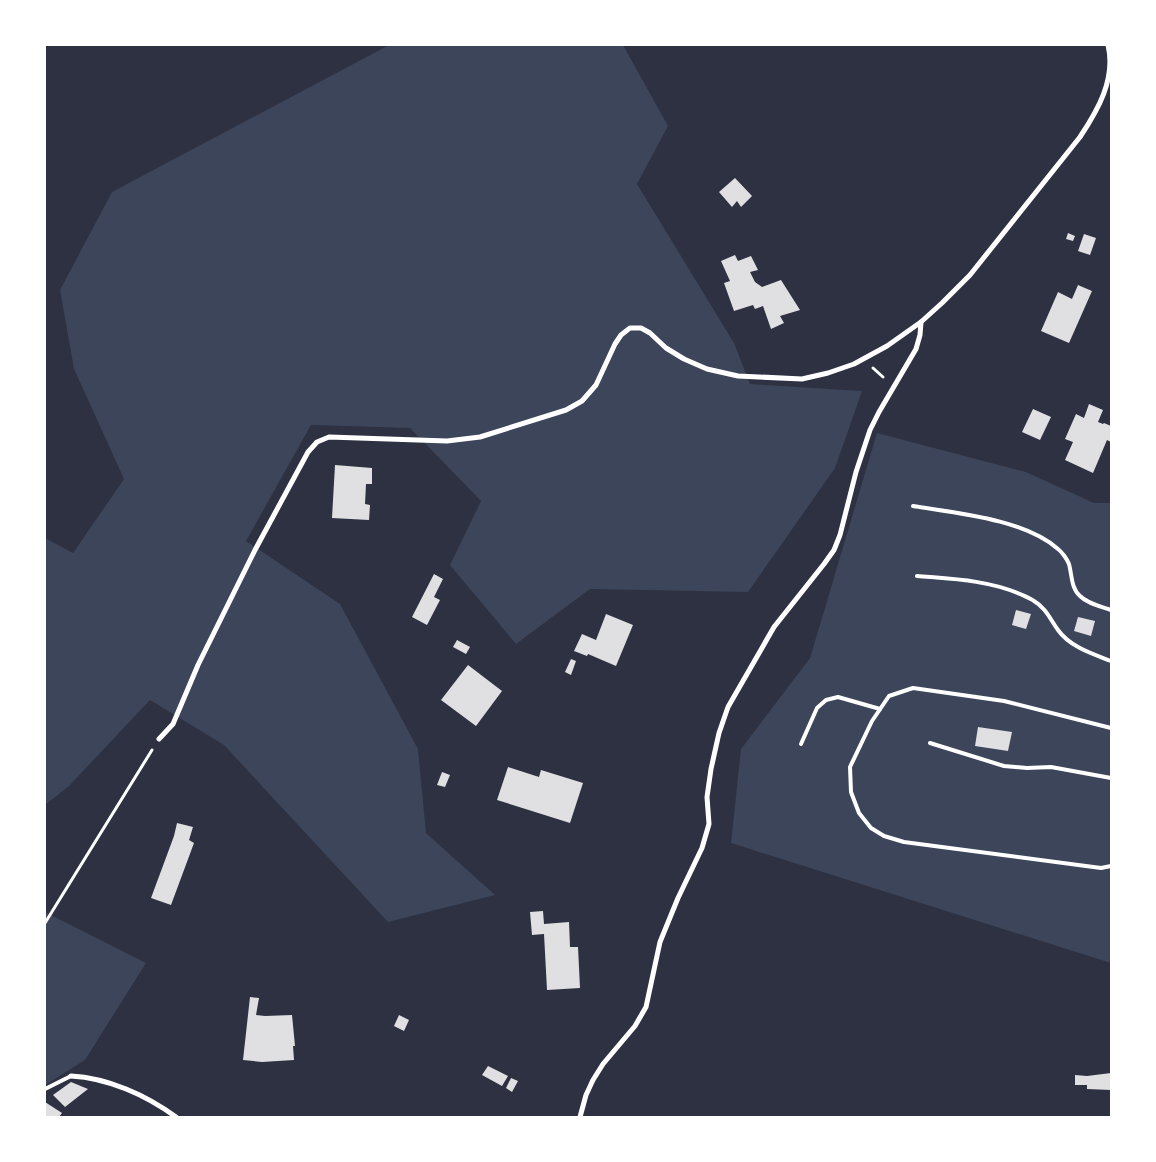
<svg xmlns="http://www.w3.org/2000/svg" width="1156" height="1162" font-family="'PT Sans Narrow',sans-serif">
<rect width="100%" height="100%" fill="#2d3142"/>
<g fill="#3c4559">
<path d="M389,45H623L668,126L637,184L734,343L750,384L862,391L835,468L748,592L590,589L516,644L450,565L481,501L410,428L311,425L246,541L340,604L418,749L426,833L495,895L388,922L224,745L150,700L69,786L45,805V538L73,553L124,479L74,369L60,290L112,192Z"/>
<path d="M877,433L1026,472L1094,503H1111V963L731,843L741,749L810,658Z"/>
<path d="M45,912L146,963L85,1060L45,1085Z"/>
</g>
<g fill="#e0e0e3">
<path d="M735,178L752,196L741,207L737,201L732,207L719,192Z"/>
<path d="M1068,233L1075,236L1073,241L1066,239Z"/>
<path d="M1084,234L1096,238L1090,255L1078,251Z"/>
<path d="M735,255L738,261L751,256L758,270L750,272L755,282L762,287L781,280L800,310L780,316L784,323L771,329L763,306L755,309L753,305L734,311L724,283L730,281L721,261Z"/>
<path d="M1078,285L1092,291L1069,343L1041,331L1058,292L1072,299Z"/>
<path d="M1089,404L1103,410L1098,422L1103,424L1104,423L1111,426V442L1107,440L1093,473L1065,460L1073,442L1065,439L1076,414L1084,418Z"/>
<path d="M1033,409L1051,417L1040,440L1022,432Z"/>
<path d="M335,465L372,468V484H366L365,504L370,505L369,520L332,518Z"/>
<path d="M434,574L443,579L434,597L440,600L427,625L412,617Z"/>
<path d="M1016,610L1031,614L1026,629L1012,625Z"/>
<path d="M606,614L633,625L616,666L588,654L587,656L574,651L582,634L596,640Z"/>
<path d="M1078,617L1095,621L1091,636L1074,631Z"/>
<path d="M457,640L470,647L466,654L453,647Z"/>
<path d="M571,659L576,661L571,675L565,672Z"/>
<path d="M468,665L502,691L476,726L441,700Z"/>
<path d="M978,727L1012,732L1008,751L975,746Z"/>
<path d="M508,767L539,777L541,770L583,783L570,823L497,800Z"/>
<path d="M442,772L450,775L445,787L437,785Z"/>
<path d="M177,823L193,827L189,840L194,843L171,905L151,898L174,836Z"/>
<path d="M543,911L544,924L569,922L570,947H578L580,988L547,990L544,934L532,935L530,912Z"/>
<path d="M250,997L259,998L256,1015L265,1016L292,1015L295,1046H293L294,1060L262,1062L243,1060Z"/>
<path d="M399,1015L409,1020L404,1031L394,1026Z"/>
<path d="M488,1066L508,1076L502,1086L482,1075Z"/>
<path d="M1111,1073V1090L1087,1089V1085H1075V1075L1087,1076Z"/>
<path d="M511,1078L518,1081L512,1092L506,1088Z"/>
<path d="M71,1082L88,1089L65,1107L53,1095Z"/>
<path d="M45,1102L62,1113L59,1117H45Z"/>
</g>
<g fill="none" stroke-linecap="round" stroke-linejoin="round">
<g stroke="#fff" stroke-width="3">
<path d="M873,368L883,377"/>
<path d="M45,923L152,750"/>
</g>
<g stroke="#fff" stroke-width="4">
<path d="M913,506C956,513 1024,519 1058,549C1062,552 1067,559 1069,564C1072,575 1071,588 1080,596C1088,604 1100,606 1111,610"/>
<path d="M917,576C952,579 987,580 1020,594C1024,596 1030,598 1034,601C1046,608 1050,619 1058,630C1070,647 1093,654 1111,661"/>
<path d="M1111,728L1004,701L913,688L889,696L872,721L850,767L851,792L859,813L871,828L884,836L904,842L1101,868L1111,866"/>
<path d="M930,743L1004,766L1027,768L1051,767L1111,778"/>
<path d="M801,744L817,708L826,700L838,697L880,709"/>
<path d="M45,1089L71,1076"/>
</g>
<g stroke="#fff" stroke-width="5">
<path d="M159,739L173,724L198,665L255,550L308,452L317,442L329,437L447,441L480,437L566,410L582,401L596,385L615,344L621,335L630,328H641L650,333L666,348L684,359L707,369L738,376L802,379L828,373L854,364L887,346L921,322L942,303L970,275L1080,137C1098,110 1116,79 1108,45"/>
<path d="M71,1076C108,1078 146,1095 176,1117"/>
<path d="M580,1117L586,1095L593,1080L603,1064L635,1026L646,1007L660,942L678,898L702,848L709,824L707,797L711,769L719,733L728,707L774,627L824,564L834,550L840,535L856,472L870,430L879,412L916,349L920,335L921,322"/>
</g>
</g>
<rect width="1156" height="1162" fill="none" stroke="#ffffff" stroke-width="92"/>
</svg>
